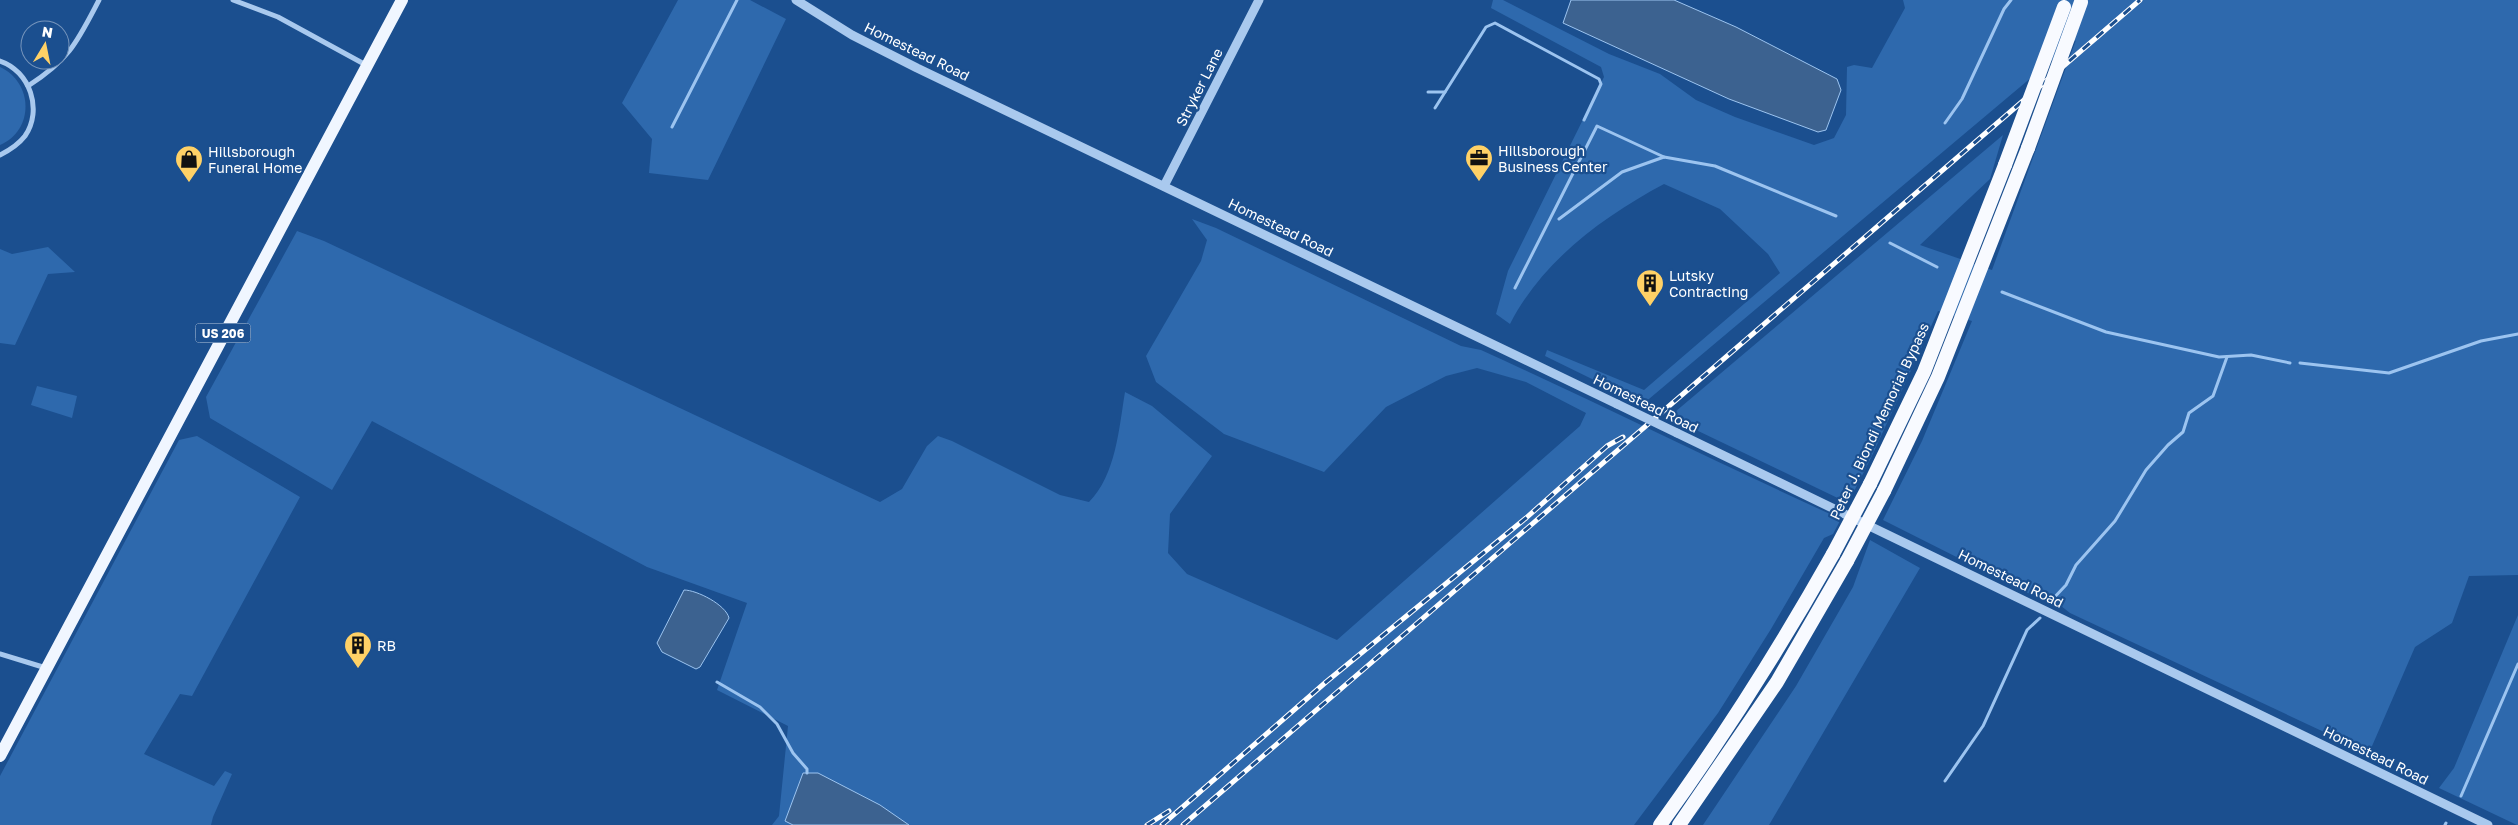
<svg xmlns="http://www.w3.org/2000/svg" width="2518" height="825" font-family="'Golos Text',sans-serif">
<rect width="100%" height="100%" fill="#1b4f8f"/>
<g fill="#2e69ad">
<path d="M678,0H750L786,19L708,180L649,173L652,139L622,103Z"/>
<path d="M1493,0H1503L1609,54L1660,74L1696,100L1735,117L1814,145L1834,138L1846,115L1847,67L1854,65L1872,68L1905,8L1903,0H2518V575L2469,576L2452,623L2415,647L2369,753L2070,613L2056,602L2042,600L1883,520L1922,441L1972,321L1938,311L1871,458L1848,503L1669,417L2003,135L1990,179L1920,245L1992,270L2076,40L1643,404L1545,356L1547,350L1644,390L1780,273L1768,254L1720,209L1664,184C1604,216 1542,261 1510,324L1496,314L1508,271L1604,77L1601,67L1491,8Z"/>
<path d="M0,67C33,82 35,130 0,145Z"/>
<path d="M1192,219L1216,228L1461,346L1481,350C1602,405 1720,464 1841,519L1833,534L1824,538L1771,629L1718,713L1634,825H772L779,816L788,726L717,690L747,603L647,567L372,421L332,490L210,418L206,397L297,231L324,241L880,502L902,489L927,446L938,436L952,441L1060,495L1089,502C1116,475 1119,428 1125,392L1152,406L1212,456L1170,514L1168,553L1187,574L1337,640L1580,426L1586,413L1526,382L1477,368L1446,376L1386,407L1324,472L1224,434L1156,382L1146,356L1201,261L1207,240Z"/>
<path d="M48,247L75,272L48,274L15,345L0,343V249L12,254Z"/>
<path d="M37,386L77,396L72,418L31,405Z"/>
<path d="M197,436L300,497L192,696L180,694L144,754L214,786L225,771L232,774L213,817L211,825H0V776L179,440Z"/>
<path d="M1870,540L1920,568L1769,825H1703L1796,686L1853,587Z"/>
<path d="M2518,615V825H2517L2439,788L2454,768Z"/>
</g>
<g fill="#3c6290" stroke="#9cc4f0">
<path d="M1571,0H1674L1736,27L1837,79L1841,90L1826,130L1818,132L1729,99L1563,23Z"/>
<path d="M684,590C697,590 726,605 729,618L700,667L696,669L662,652L657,643Z"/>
<path d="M803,773H818L880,805L909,825H793L785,821Z"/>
</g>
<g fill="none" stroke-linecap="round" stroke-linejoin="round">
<g stroke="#9cc4f0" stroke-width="3">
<path d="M1428,92H1445"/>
<path d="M1435,108L1486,27L1495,23L1599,79L1601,84L1584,120"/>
<path d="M1945,123L1962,99L2004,9L2011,0"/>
<path d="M672,127L737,0"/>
<path d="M1559,219L1622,172L1664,157L1715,166L1836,216"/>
<path d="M1890,243L1937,267"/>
<path d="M1515,288L1597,126L1664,157"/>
<path d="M2002,292L2106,332L2219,357L2251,355L2290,363"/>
<path d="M2300,363L2389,373L2481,341L2518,334"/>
<path d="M2050,602L2066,585L2076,565L2115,521L2146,470L2168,445L2183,432L2189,413L2213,396L2227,357"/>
<path d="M717,682L760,707L777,724L793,753L807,769V773"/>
<path d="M1945,781L1983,726L2027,630L2040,618"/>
<path d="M2461,796L2518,664"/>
<path d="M2445,825L2446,823"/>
</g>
<g stroke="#a9c9ee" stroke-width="5">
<path d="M233,0L278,17L366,65"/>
<path d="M0,61C30,71 43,110 25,136C18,145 10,150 0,155"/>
<path d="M28,86C70,59 77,42 99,0"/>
<path d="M0,654L46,668"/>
</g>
<g stroke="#a9c9ee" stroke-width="9">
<path d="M796,0L852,35L917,68L1617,404"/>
<path d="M1164,186L1259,0"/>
<path d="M1677,433L2488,825"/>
</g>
<path stroke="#f0f6ff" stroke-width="12" d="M0,756L402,0"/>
<g stroke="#f8faff" stroke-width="14">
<path d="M1870,484L1924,372L2005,165"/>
<path d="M1884,491L1938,377L2028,148"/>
<path d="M1660,825C1723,738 1780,648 1833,554"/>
<path d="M1679,825L1777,682L1847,561"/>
</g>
<g stroke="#fff" stroke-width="5">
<g id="rail">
<path d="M1147,825L1169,811"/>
<path d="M1162,825L1326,682L1526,518L1607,446L1623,437"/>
<path d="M1183,825L2140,0"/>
</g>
</g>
<use href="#rail" stroke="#1b4f8f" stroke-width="3" stroke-dasharray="9" stroke-linecap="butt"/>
<path stroke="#a9c9ee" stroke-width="9" d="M1617,404L1677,433"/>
<g stroke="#f8faff" stroke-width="14">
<path d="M2028,148L2081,2"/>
<path d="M2005,165L2064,7"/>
<path d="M1833,554L1870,484"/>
<path d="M1847,561L1884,491"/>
</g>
</g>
<defs>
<g id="office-pin" transform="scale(1.4375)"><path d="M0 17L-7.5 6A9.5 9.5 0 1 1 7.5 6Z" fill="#ffd166" stroke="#1b4f8f"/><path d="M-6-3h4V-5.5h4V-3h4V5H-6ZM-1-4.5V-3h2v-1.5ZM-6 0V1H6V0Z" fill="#111"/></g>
<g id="shop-pin" transform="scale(1.4375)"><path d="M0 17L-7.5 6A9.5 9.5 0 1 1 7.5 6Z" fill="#ffd166" stroke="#1b4f8f"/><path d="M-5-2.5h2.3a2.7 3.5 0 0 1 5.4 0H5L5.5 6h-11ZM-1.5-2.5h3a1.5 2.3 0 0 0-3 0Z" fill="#111"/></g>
<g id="building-pin" transform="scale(1.4375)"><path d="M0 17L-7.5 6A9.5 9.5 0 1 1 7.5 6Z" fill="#ffd166" stroke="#1b4f8f"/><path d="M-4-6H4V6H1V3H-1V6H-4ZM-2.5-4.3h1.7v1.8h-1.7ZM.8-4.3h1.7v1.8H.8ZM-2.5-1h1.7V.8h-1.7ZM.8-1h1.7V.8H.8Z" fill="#111"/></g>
</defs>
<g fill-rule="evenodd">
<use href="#office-pin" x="1479" y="158"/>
<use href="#shop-pin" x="189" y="159"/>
<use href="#building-pin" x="1650" y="283"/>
<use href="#building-pin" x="358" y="645"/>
</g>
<g text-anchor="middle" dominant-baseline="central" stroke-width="4.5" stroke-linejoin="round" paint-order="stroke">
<rect fill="#1b4f8f" stroke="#bbcadd" stroke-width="1" x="195.5" y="323.5" width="55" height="19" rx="4"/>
<g font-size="12" font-weight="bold" fill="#fff">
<text x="223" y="333">US 206</text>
</g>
<g font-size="14" fill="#fff" stroke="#1b4f8f">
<text transform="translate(917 51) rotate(26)">Homestead Road</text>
<text transform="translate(1199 87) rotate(-63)">Stryker Lane</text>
<text transform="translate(1281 227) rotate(26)">Homestead Road</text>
<text transform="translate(1646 403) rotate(26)">Homestead Road</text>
<text transform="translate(1879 421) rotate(-65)">Peter J. Biondi Memorial Bypass</text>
<text transform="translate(2011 578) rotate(26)">Homestead Road</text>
<text transform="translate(2376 755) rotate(26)">Homestead Road</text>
</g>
<g font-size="14" fill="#fff" stroke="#1b4f8f" text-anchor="start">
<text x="1498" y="150">Hillsborough<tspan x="1498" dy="16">Business Center</tspan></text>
<text x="208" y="151">Hillsborough<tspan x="208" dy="16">Funeral Home</tspan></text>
<text x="1669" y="275">Lutsky<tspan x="1669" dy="16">Contracting</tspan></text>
<text x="377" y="645">RB</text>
</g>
</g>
<g transform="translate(45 45) rotate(10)"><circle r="24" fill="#1b4f8f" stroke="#7695bc"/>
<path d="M0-4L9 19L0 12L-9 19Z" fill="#ffd166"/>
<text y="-8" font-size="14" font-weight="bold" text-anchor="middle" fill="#ffffff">N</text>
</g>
</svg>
